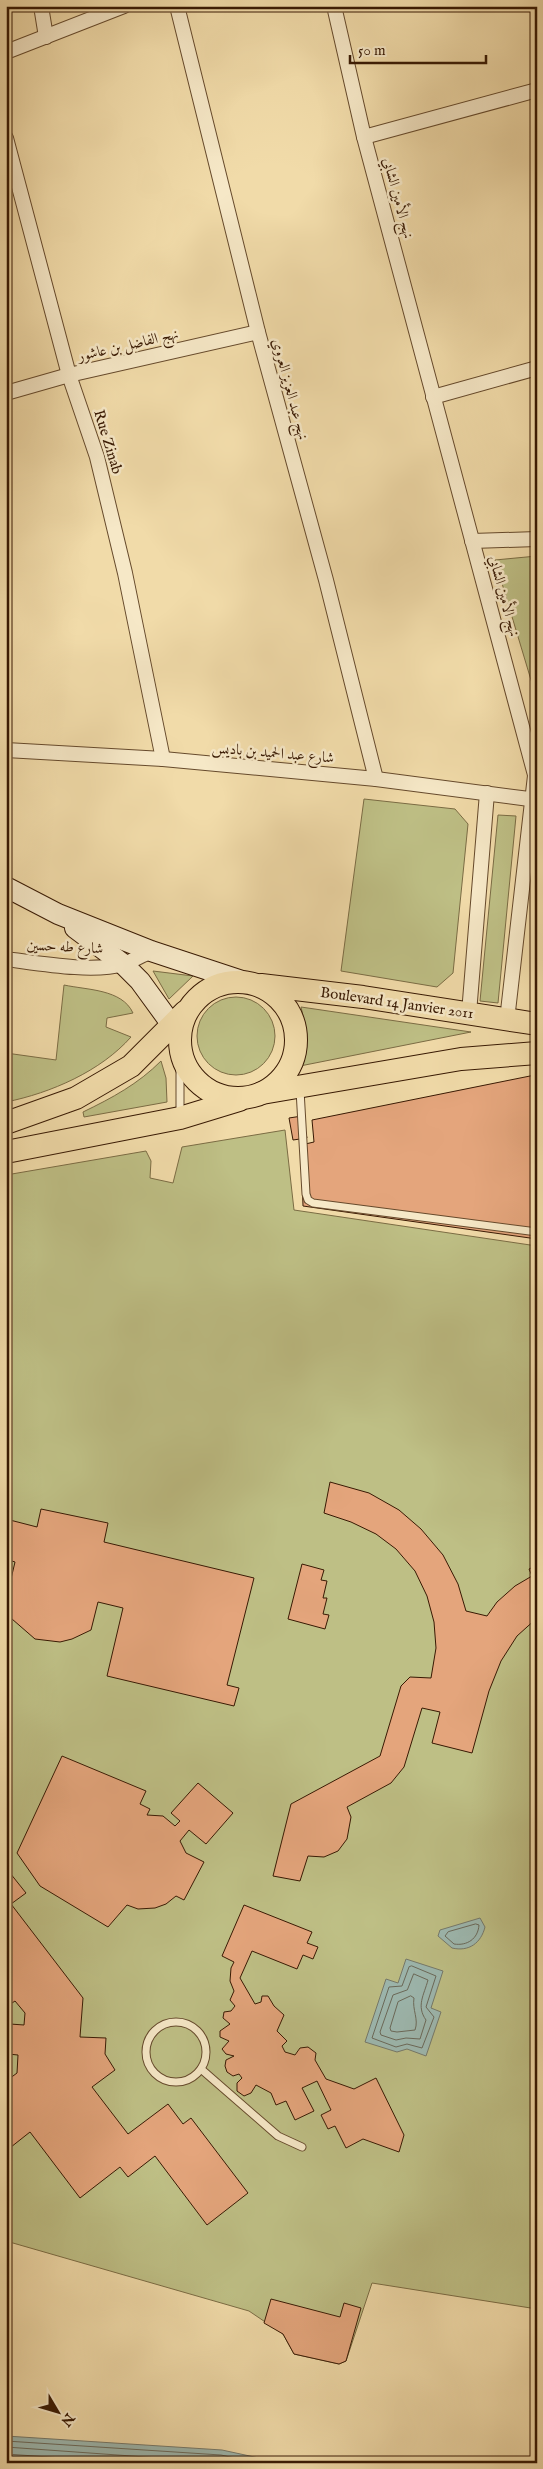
<svg xmlns="http://www.w3.org/2000/svg" width="543" height="2469" font-family="'IM FELL English',Amiri,serif">
<rect width="100%" height="100%" fill="#f1dba9"/>
<filter id="stains"><feTurbulence type="fractalNoise" baseFrequency=".004" numOctaves="4"/><feColorMatrix values="0 0 0 0 .2 0 0 0 0 .09 0 0 0 0 .02 0 0 0 .5 -.17"/></filter>
<radialGradient id="worn" r=".72"><stop offset=".6" stop-color="#630" stop-opacity="0"/><stop offset="1" stop-color="#630" stop-opacity=".3"/></radialGradient>
<g fill="#bebf85" stroke="#7b6c44">
<path d="M537,556V700L495,560Z"/>
<path d="M364,799L455,809L468,824L453,973L437,987L341,971Z"/>
<path d="M498,815L516,816L498,1003L480,1001Z"/>
<path d="M153,971L193,976L169,999Z"/>
<path d="M64,985C87,990 122,989 133,1013L107,1018L106,1027L131,1037C101,1071 51,1093 6,1102V1053L56,1060Z"/>
<circle cx="236" cy="1036" r="39"/>
<path d="M301,1007L471,1032L300,1066C309,1045 306,1029 301,1007Z"/>
<path d="M161,1061L166,1078L167,1102L84,1117L83,1112C112,1098 138,1084 161,1061Z"/>
<path d="M285,1130L294,1210L537,1246V2309L372,2283L346,2361L339,2364L294,2354L283,2334L249,2311L6,2241V1175L146,1151L151,1161L150,1178L173,1183L182,1147Z"/>
</g>
<g fill="#9db9b1" stroke="#75796b">
<path d="M480,1918L485,1927C481,1943 469,1952 452,1948L438,1936L440,1930Z"/>
<path d="M406,1959L443,1971L431,2008L441,2012L426,2056L407,2049L397,2052L365,2042L386,1979L398,1983Z"/>
<path d="M6,2436L222,2450L282,2463H6Z"/>
</g>
<g fill="none" stroke-linecap="round" stroke-linejoin="round">
<g stroke="#6a695a" stroke-width="1">
<path d="M476,1924L479,1925C478,1939 467,1946 454,1944L445,1936L448,1932Z"/>
<path d="M412,1966L436,1976L426,2007L434,2017L422,2048L407,2044L396,2047L372,2038L389,1987L402,1986L409,1967Z"/>
<path d="M414,1974L428,1980C424,1995 416,2006 426,2020L420,2039L406,2038L396,2040L381,2035L380,2032L393,1995L407,1990Z"/>
<path d="M411,1996L414,1998C412,2010 419,2019 415,2030L397,2032L391,2031L390,2028L398,2002Z"/>
<path d="M6,2441L221,2455L258,2463"/>
<path d="M6,2447L229,2463"/>
<path d="M6,2454L134,2463"/>
</g>
</g>
<g fill="#e4a57c" stroke="#381903">
<path d="M535,1075H537V1239L303,1206L301,1145L314,1142L312,1120Z"/>
<path d="M302,1116L307,1138L293,1140L289,1118Z"/>
<path d="M330,1482L369,1493L399,1510L421,1529L443,1555L458,1584L466,1611L487,1616L497,1602L515,1586L532,1576L529,1569L537,1565V1618L517,1636L501,1661L489,1691L472,1753L432,1743L440,1712L422,1708L404,1767L391,1783L347,1807L351,1817L347,1839L338,1851L324,1857L308,1856L300,1881L273,1876L291,1804L380,1756L401,1686L410,1677L431,1678L436,1648L434,1622L427,1596L415,1571L396,1549L376,1534L351,1522L324,1513Z"/>
<path d="M41,1509L108,1523L104,1542L254,1578L227,1685L239,1688L234,1706L107,1676L123,1608L98,1602L91,1630L72,1639L60,1642L35,1639L12,1619L6,1612V1600L15,1562L6,1559V1519L37,1527Z"/>
<path d="M302,1564L324,1570L321,1580L327,1581L323,1598H327L323,1614L329,1615L325,1629L288,1619Z"/>
<path d="M62,1756L146,1791L140,1804L150,1809L147,1815L163,1816L175,1826L180,1821L171,1813L198,1783L233,1813L206,1844L189,1830L180,1841L186,1853L204,1862L184,1900L176,1896L166,1904L155,1908L138,1909L127,1905L108,1927L40,1886L17,1853Z"/>
<path d="M6,1868L26,1893L11,1904L83,1998L80,2037L106,2038L105,2054L115,2070L92,2087L128,2134L168,2104L183,2124L191,2118L248,2193L207,2225L155,2156L128,2177L120,2167L80,2198L30,2132L6,2151V2076L9,2079L17,2073L18,2055L8,2054L10,2024L24,2025L25,2013L15,2001L6,2007Z"/>
<path d="M244,1905L312,1932L307,1943L318,1947L313,1959L303,1955L297,1969L252,1951L240,1978L255,2004L261,2002L262,1996H268L274,2006L284,2015L277,2031L287,2041L282,2046L285,2052L295,2055L300,2048L308,2047L316,2053L315,2060L326,2079L354,2089L376,2078L404,2135L399,2152L363,2139L346,2148L335,2126L328,2129L321,2115L331,2110L317,2081L302,2088L314,2111L295,2120L286,2101L276,2105L271,2093L256,2085L251,2093L244,2096L237,2091V2083L242,2078L239,2074L233,2076L227,2072L225,2066L226,2060L234,2056L226,2054L222,2049L229,2041L220,2037V2031L230,2024L223,2018L224,2012L231,2011L235,2006L230,2000L234,1991L230,1981L231,1968L234,1962L222,1956Z"/>
<path d="M271,2299L340,2317L344,2303L361,2308L346,2361L339,2364L294,2354L283,2334L264,2323Z"/>
</g>
<g fill="none" stroke-linecap="round" stroke-linejoin="round">
<g stroke="#664a2c" stroke-width="9">
<g id="lane">
<path d="M300,1090L306,1194L308,1200L313,1203L537,1232"/>
<path d="M180,1114V1047"/>
<circle cx="176" cy="2052" r="30"/>
<path d="M201,2069L278,2136L302,2147"/>
</g>
</g>
<g stroke="#664a2c" stroke-width="16">
<g id="street">
<path d="M41,6L46,37"/>
<path d="M177,6L258,332L326,580L376,779"/>
<path d="M334,6L364,137L535,775"/>
<path d="M6,52L124,6"/>
<path d="M364,137L537,90"/>
<path d="M6,138L69,375L97,457L125,573L163,759"/>
<path d="M6,393L69,375L258,332"/>
<path d="M433,397L537,368"/>
<path d="M472,541L537,539"/>
<path d="M6,750L163,759L376,779L537,800"/>
<path d="M6,959C38,963 92,973 123,964C133,961 142,955 151,951"/>
<path d="M469,1013L487,793"/>
<path d="M507,1020L536,767"/>
</g>
</g>
<g stroke="#381903" stroke-width="22">
<g id="secondary">
<path d="M6,887L58,914L151,951L245,982"/>
<path d="M75,928L123,964L140,981L180,1036"/>
</g>
</g>
<g stroke="#381903" stroke-width="24">
<g id="primary">
<circle cx="238" cy="1040" r="58"/>
<path d="M261,985L363,997L537,1024"/>
<path d="M262,1093L461,1059L537,1053"/>
<path d="M6,1123L76,1098L131,1066L185,1012"/>
<path d="M6,1152L180,1118L239,1100"/>
</g>
</g>
<use href="#lane" stroke="#f6e8c7" stroke-width="7"/>
<use href="#street" stroke="#f6e8c7" stroke-width="14"/>
<use href="#secondary" stroke="#f6e8c7" stroke-width="20"/>
<use href="#primary" stroke="#f1dba9" stroke-width="22"/>
</g>
<g text-anchor="middle" dominant-baseline="central" stroke-width="5" stroke-linejoin="round" paint-order="stroke">
<g font-size="15" fill="#381903" stroke="#f6e8c7">
<text transform="translate(398 198) rotate(75)">نهج الأمين الشابي</text>
<text transform="translate(128 345) rotate(-13)">نهج الفاضل بن عاشور</text>
<text transform="translate(290 389) rotate(75)">نهج عبد العزيز العروي</text>
<text transform="translate(108 442) rotate(73)">Rue Zinab</text>
<text transform="translate(504 596) rotate(75)">نهج الأمين الشابي</text>
<text transform="translate(273 753) rotate(5)">شارع عبد الحميد بن باديس</text>
<text transform="translate(65 947) rotate(3)">شارع طه حسين</text>
<text transform="translate(397 1003) rotate(8)">Boulevard 14 Janvier 2011</text>
</g>
</g>
<rect width="543" height="2469" fill="none" stroke="#f1dba9" stroke-width="25"/>
<rect x="8" y="8" width="528" height="2454" fill="none" stroke="#381903" stroke-width="2.5"/>
<rect x="12" y="12" width="518" height="2444" fill="none" stroke="#381903"/>
<g transform="translate(58 2412) rotate(128)" stroke="#f6e8c7" stroke-width="4" paint-order="stroke">
<path d="M0-4L9 19L0 12L-9 19Z" fill="#381903"/>
<text y="-8" font-size="14" font-weight="bold" text-anchor="middle" fill="#381903">N</text>
</g>
<path d="M350 55v8h136v-8" fill="none" stroke="#381903" stroke-width="2.5"/>
<text x="358" y="55" font-size="15" fill="#381903" stroke="#f6e8c7" stroke-width="4" paint-order="stroke">50 m</text>
<rect width="100%" height="100%" filter="url(#stains)"/>
<rect width="100%" height="100%" fill="url(#worn)"/>
</svg>
